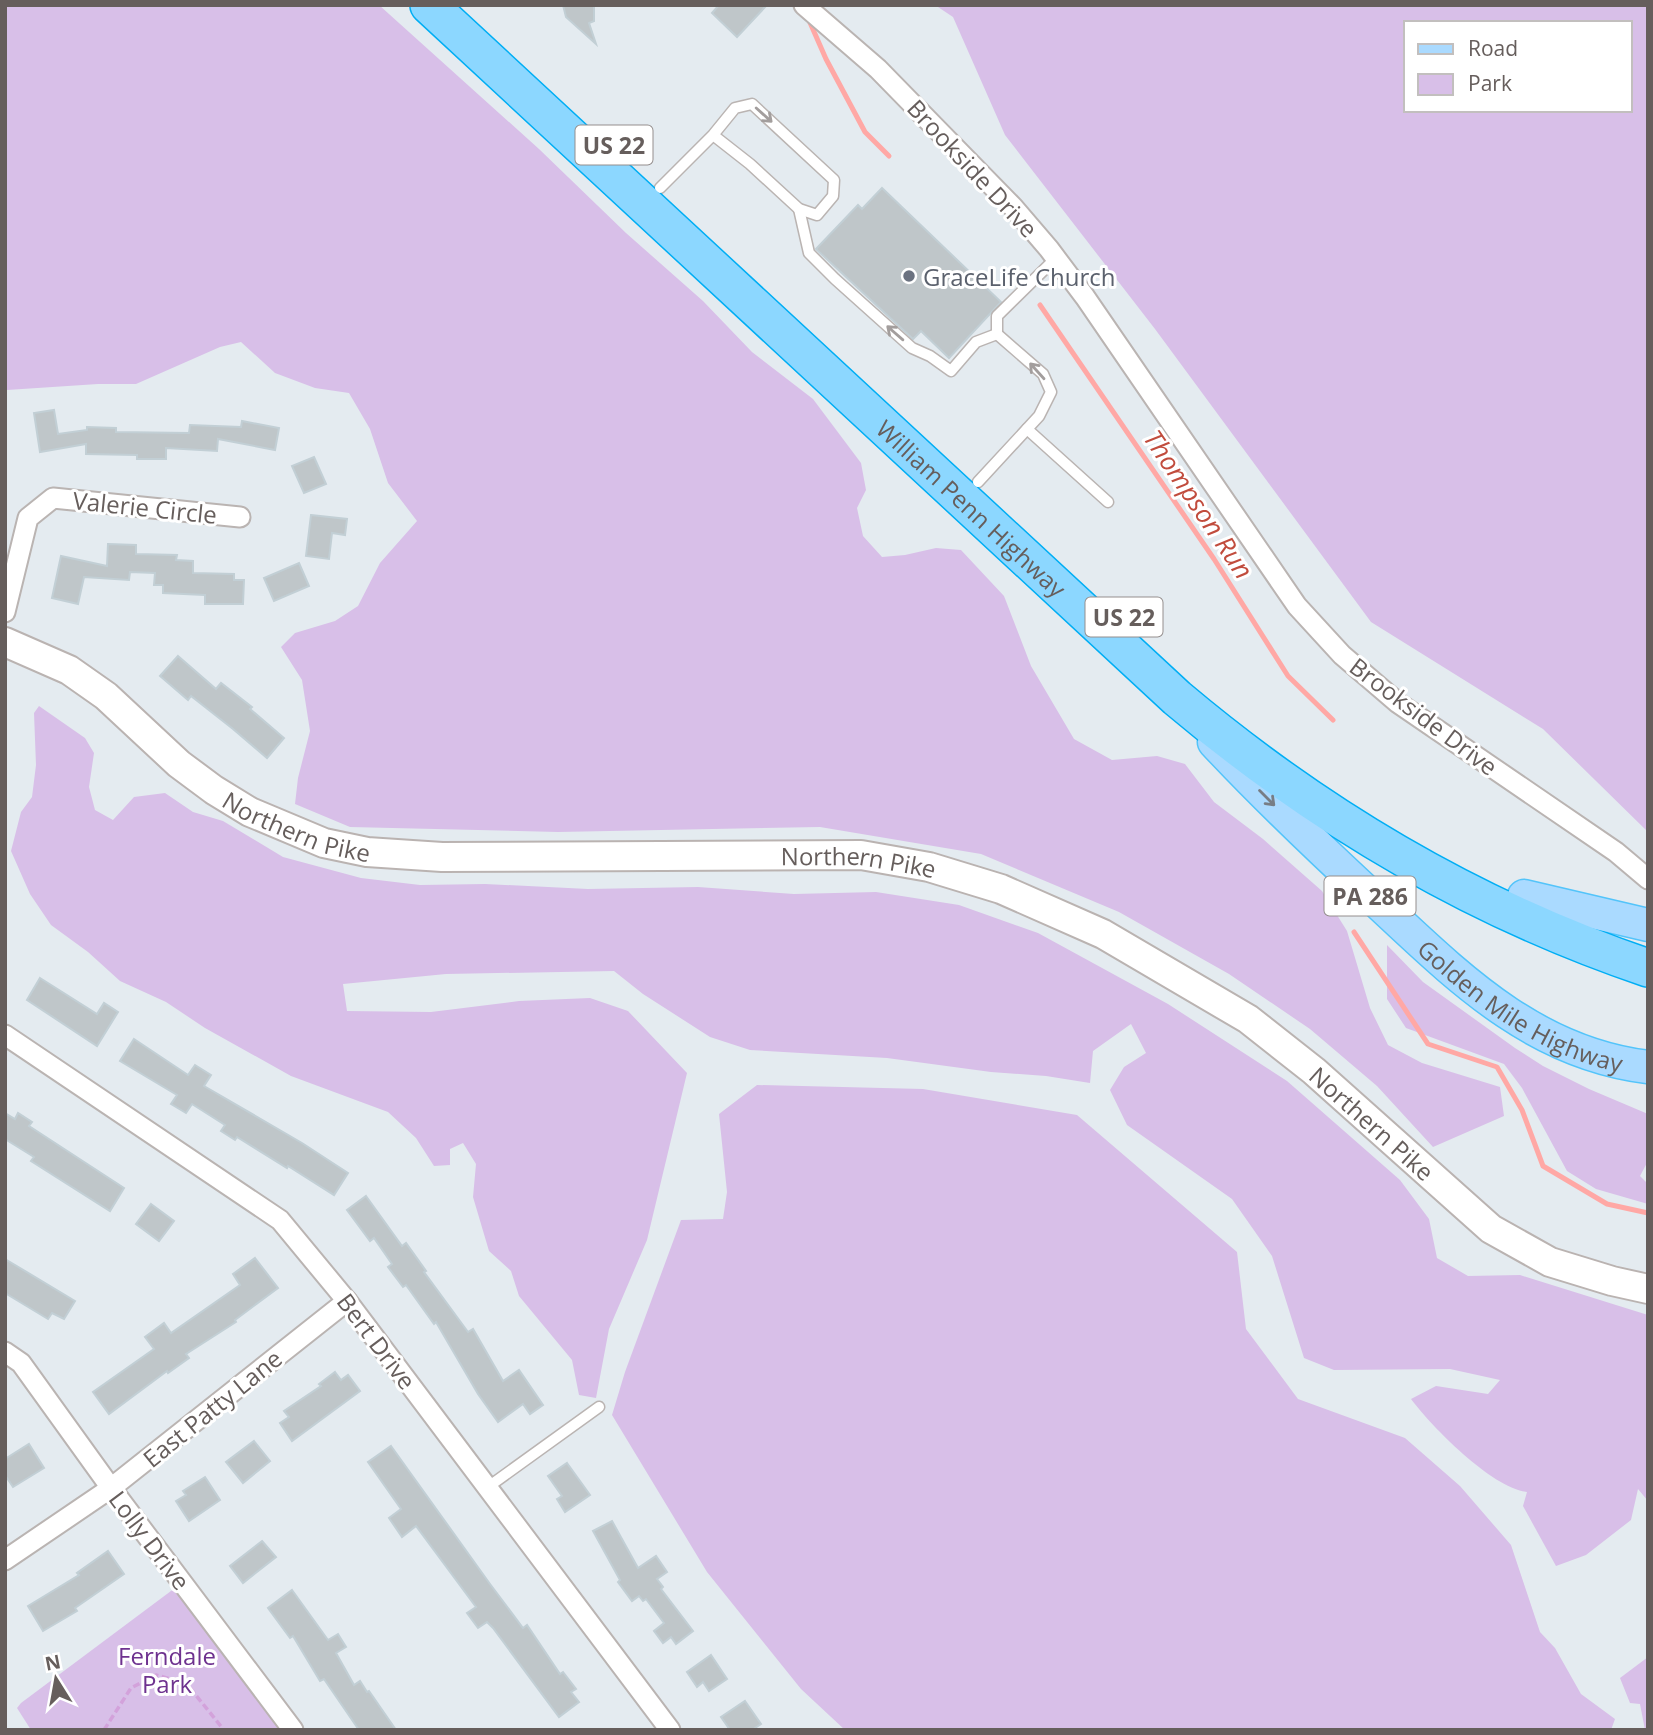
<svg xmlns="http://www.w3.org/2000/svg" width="1653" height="1735" font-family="'Open Sans',sans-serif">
<rect width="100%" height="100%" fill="#e4ebf0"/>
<g fill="#d8bfe8" fill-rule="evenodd">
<path d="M5,5H379L539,149L626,233L703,301L752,352L813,399L861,463L866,490L857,508L863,536L882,557L905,555L936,548L961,550L1004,596L1031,666L1074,739L1112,760L1157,756L1185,764L1214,802L1263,839L1322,891L1347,931L1370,1008L1388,1045L1422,1063L1500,1087L1504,1116L1433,1147L1377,1086L1310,1029L1229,974L1119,912L981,854L820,827L558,832L350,827L295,804L298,778L310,731L302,680L281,647L295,633L335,621L358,606L380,563L417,521L388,483L370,429L349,393L315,388L275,373L241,342L220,347L136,384H98L7,390L5,394Z"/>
<path d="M935,5H1648V832L1543,729L1371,622L1155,329L1005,135L953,17ZM1406,23H1630V110H1406Z"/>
<path d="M39,706L85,738L94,753L89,787L95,810L113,820L134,797L165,793L193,812L223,821L283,857L361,878L420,885L485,884L588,889L698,887L794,894L876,892L959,905L1038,933L1168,1004L1287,1081L1400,1180L1429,1219L1437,1258L1468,1276L1520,1275L1648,1315V1501L1638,1489L1631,1520L1586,1555L1556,1566L1523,1506L1527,1492C1492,1488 1432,1427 1411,1399L1436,1386L1488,1394L1500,1380L1450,1369L1334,1370L1304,1358L1272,1256L1232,1199L1127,1125L1110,1090L1124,1067L1146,1053L1131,1024L1093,1051L1090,1083L1046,1076L991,1072L887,1058L750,1050L710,1037L643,994L614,971L446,974L343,984L347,1011L431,1012L519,1001L590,998L628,1011L687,1073L647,1240L609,1329L596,1398L579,1395L572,1360L519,1296L511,1271L489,1251L473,1197L476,1164L463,1143L450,1149V1165L434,1166L416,1138L388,1112L291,1076L205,1028L166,1002L120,981L88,952L51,925L30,894L11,851L21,812L32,797L36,765L34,713Z"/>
<path d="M1387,945L1423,982L1515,1048L1543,1066L1589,1089L1648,1114V1161L1640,1176L1648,1184V1204L1596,1189L1567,1171L1522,1088L1504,1064L1406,1028L1387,999Z"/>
<path d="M757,1085L923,1089L1077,1115L1237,1252L1246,1329L1298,1399L1405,1438L1460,1486L1511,1545L1540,1632L1555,1648L1581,1694L1615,1719L1611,1730H845L801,1689L707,1572L612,1415L625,1372L681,1220L723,1219L727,1192L719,1114Z"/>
<path d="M179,1585L291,1730H31L17,1708L21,1703Z"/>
<path d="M1648,1657V1730H1645L1640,1704L1630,1703L1620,1678Z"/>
</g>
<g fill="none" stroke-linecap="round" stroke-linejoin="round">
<g stroke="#ffa8a5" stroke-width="5">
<path d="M808,18L826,59L865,132L889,156"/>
<path d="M1040,305L1214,559L1288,676L1333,720"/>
<path d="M1354,932L1428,1044L1497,1067L1522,1110L1543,1166L1607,1204L1648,1213"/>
</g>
</g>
<g fill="#bfc6c9" stroke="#c2cfd5" stroke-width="2">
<path d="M563,5H594V21L589,23L596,44L566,17Z"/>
<path d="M719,5H767L737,37L712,13Z"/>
<path d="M882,188L1001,302L949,358L921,331L913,339L816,249L858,205L862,209Z"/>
<path d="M54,410L58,434L87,430V427L116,428V432L189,433L190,425L241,427L242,421L279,428L275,450L218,439L217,451L166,448V459H137V455L86,454V444L40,452L34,413Z"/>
<path d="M314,457L326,484L304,493L292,466Z"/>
<path d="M311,515L347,519L345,535L332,533L329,559L306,556Z"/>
<path d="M108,544L136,545V554L177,555L176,560L193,561V573L234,574V580H244L243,604H205V595L163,593V585H154L155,573L130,572L129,580L84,577L78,604L52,598L61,556L107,566Z"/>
<path d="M299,563L309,586L274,601L264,578Z"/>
<path d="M178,656L216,689L221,683L252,707L250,709L284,738L267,758L233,729L191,696L188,700L160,676Z"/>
<path d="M40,978L97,1014L104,1003L118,1012L97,1046L27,1000Z"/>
<path d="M134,1039L188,1075L195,1065L211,1075L204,1086L302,1143L348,1173L334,1195L288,1166L287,1168L237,1137L235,1140L221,1131L225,1125L192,1104L186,1113L171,1104L177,1095L120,1061Z"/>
<path d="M5,1113L15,1119L18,1113L32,1122L29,1126L124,1188L110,1211L31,1161L34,1157L5,1139Z"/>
<path d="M366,1196L402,1246L406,1243L426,1271L424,1272L468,1332L473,1329L503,1381L519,1370L543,1405L530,1414L523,1404L498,1422L478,1394L436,1322L434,1324L406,1285L403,1287L388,1267L392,1264L374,1238L370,1241L347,1210Z"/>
<path d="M151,1204L174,1221L159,1241L136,1224Z"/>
<path d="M255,1258L278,1288L235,1320L236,1322L186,1354L189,1358L168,1373L167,1371L109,1414L93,1392L154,1349L145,1337L164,1323L171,1333L240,1285L233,1274Z"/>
<path d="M5,1259L75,1301L64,1319L52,1313L48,1319L5,1293Z"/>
<path d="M335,1372L341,1380L348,1375L360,1391L292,1441L280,1423L289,1417L284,1411L321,1386L319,1384Z"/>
<path d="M254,1441L270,1461L243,1483L226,1462Z"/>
<path d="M29,1444L44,1468L13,1487L5,1475V1459Z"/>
<path d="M391,1446L490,1584L523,1628L527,1625L560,1674L563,1672L576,1689L571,1692L579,1702L559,1717L493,1628L487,1622L478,1628L467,1613L476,1607L416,1526L402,1537L389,1518L401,1509L368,1462Z"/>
<path d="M567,1463L590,1495L565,1512L557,1499L562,1496L548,1476Z"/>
<path d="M205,1477L220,1500L189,1521L176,1501L186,1495L183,1491Z"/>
<path d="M612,1521L638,1568L656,1556L667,1572L657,1579L663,1587L661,1589L693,1631L676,1644L671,1637L663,1643L654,1631L664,1623L646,1599L643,1601L639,1596L632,1601L618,1582L620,1580L593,1531Z"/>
<path d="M262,1541L276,1557L243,1583L230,1566Z"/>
<path d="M108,1551L124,1574L75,1608L77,1611L43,1631L28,1606L79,1575L77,1573Z"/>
<path d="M292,1590L328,1640L338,1634L346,1647L336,1653L354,1685L360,1681L367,1692L369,1691L396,1730H359L324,1679L320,1681L293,1636L290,1638L268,1608Z"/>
<path d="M711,1655L727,1679L709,1691L703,1682L697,1687L687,1672Z"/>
<path d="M745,1701L761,1724L752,1730H730L721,1717Z"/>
</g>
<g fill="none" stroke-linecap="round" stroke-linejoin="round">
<g stroke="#bab4b2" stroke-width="13">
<g id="lane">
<path d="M660,188L713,135L735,108L752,104L834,180L833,196L817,215L799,209L750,164L713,135"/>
<path d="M799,209L809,253L835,279L912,348L930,356L951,371L976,342L997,334"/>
<path d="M997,334V316L1056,258"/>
<path d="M1027,429L1108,502"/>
<path d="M978,482L1039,416L1051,392L1043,374L997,334"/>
<path d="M488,1487L599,1407"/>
</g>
</g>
<g stroke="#bab4b2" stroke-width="23">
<g id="street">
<path d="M804,5L878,69L1013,207L1049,249L1085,297L1297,606L1342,655L1398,703L1616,852L1648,879"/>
<path d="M5,612L28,518L53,498L240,517"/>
<path d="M5,1035L280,1220L347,1301L670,1730"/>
<path d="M5,1352L21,1363L111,1488L293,1730"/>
<path d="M5,1560L111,1488L347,1301"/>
</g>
</g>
<g stroke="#bab3b1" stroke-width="32">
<g id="secondary">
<path id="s1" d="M5,642L69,670L106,696L179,764L214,790L250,812L324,843L367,852L442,857L861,855L929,867L1001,889L1103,934L1248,1019L1314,1071L1491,1229L1550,1262L1612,1281L1648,1289"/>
</g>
</g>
<g stroke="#53c4fa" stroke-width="35">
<g id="primary">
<path id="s2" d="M1214,742C1265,797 1318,847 1373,898C1455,974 1531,1053 1648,1067"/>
<path d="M1524,896L1648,925"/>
</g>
</g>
<g stroke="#00aef4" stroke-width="40">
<g id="highway">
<path id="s3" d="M429,5L1177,698C1317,816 1473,909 1648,968"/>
</g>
</g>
<path stroke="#d3a2db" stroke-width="3.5" stroke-dasharray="7 3.5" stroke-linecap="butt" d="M104,1730L131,1688L156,1675L186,1683L224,1730"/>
<use href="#lane" stroke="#fff" stroke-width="10"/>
<use href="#street" stroke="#fff" stroke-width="19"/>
<use href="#secondary" stroke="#fff" stroke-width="28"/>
<use href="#primary" stroke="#aadaff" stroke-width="32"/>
<use href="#highway" stroke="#8cd7ff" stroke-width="37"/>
</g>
<defs><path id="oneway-shaft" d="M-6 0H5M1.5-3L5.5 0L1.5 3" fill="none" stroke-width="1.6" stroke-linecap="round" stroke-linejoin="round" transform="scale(1.75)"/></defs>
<g stroke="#a39e9d">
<use href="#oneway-shaft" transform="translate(764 115) rotate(42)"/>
<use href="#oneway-shaft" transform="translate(895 333) rotate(-139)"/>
<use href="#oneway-shaft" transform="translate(1037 371) rotate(-132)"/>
</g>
<use stroke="#777d85" href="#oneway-shaft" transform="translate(1267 798) rotate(45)"/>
<circle fill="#6b7280" stroke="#fff" stroke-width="2.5" cx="909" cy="276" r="7"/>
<g text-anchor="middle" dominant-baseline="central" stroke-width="6" stroke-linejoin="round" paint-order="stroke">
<g fill="#fff" stroke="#948e8d" stroke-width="2">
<rect x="575.5" y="125.5" width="77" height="39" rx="5"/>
<rect x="1085.5" y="597.5" width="77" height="39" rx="5"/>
<rect x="1324.5" y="876.5" width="91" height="39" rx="5"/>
</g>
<g font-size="23" font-weight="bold" fill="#665e5c">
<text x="614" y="145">US 22</text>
<text x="1124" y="617">US 22</text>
<text x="1370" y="896">PA 286</text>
</g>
<g font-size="24" fill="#665e5c" stroke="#fff">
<text transform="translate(973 168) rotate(47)">Brookside Drive</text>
<text transform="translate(145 507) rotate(6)">Valerie Circle</text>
<text stroke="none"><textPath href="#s3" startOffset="740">William Penn Highway</textPath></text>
<text transform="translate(1424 716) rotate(37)">Brookside Drive</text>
<text stroke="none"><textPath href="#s1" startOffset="350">Northern Pike</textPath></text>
<text stroke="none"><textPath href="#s1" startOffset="917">Northern Pike</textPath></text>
<text stroke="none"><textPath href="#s2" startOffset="408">Golden Mile Highway</textPath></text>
<text stroke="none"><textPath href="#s1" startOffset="1505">Northern Pike</textPath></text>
<text transform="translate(377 1341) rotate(53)">Bert Drive</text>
<text transform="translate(212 1408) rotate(-39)">East Patty Lane</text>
<text transform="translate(150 1540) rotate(53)">Lolly Drive</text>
</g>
<g font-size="24" fill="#5b616d" stroke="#fff" text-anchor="start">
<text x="923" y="276">GraceLife Church</text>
</g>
<g font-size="24" fill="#6e328f" stroke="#fff">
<text x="167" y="1655">Ferndale<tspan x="167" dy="28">Park</tspan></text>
</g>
<g font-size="26" font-style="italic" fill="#c14c3d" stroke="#fff">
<text transform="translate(1199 504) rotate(56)">Thompson Run</text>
</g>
</g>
<rect width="1653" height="1735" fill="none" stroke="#665e5c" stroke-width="14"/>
<rect x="1404" y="21" width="228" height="91" fill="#ffffff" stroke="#c2bfbe" stroke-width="2"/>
<rect x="1418" y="44" width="35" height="10" fill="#aadaff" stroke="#c2bfbe" stroke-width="2"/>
<text x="1468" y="56" font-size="21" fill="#665e5c">Road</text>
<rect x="1418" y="74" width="35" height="21" fill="#d8bfe8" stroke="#c2bfbe" stroke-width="2"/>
<text x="1468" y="91" font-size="21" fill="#665e5c">Park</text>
<g transform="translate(56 1679) rotate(349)" stroke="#ffffff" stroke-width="5" paint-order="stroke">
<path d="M0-5L12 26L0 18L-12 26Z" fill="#665e5c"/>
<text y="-10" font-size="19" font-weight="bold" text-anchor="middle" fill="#665e5c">N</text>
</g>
</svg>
